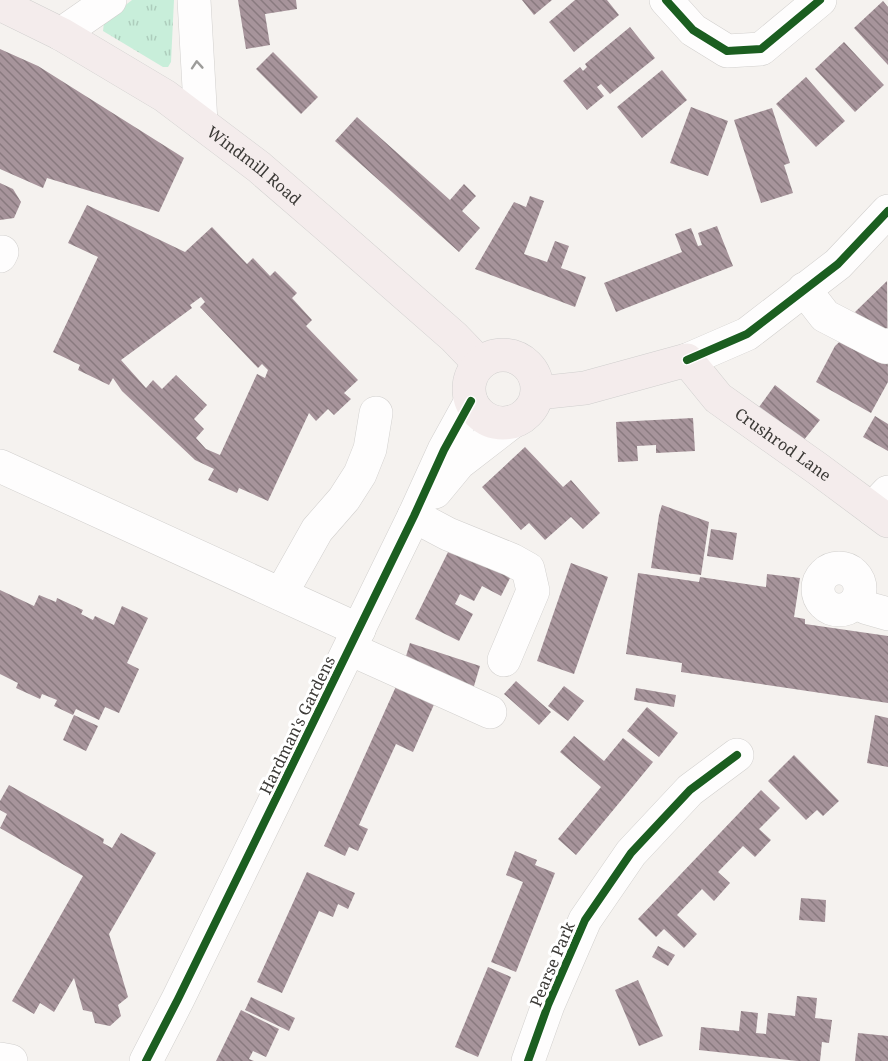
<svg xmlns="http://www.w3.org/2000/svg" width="888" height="1061" font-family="'Noto Serif',serif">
<defs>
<pattern id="grass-tufts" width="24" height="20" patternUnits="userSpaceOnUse" patternTransform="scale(1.5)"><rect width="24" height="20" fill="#c8eeda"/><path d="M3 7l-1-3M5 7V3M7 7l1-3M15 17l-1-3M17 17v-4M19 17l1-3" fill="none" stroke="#adcdbc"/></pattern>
<pattern id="building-back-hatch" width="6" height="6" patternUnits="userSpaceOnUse" patternTransform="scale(1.5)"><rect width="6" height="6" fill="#a7949b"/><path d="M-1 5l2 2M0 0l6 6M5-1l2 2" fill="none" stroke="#897a7f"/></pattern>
</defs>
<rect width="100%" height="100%" fill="#f5f2ef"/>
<path fill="url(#grass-tufts)" d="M132,0H174L171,62L168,67H163L103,31L104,22Z"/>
<g fill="url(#building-back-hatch)" fill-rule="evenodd">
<path d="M238,0H296L297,9L265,14L270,45L246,49Z"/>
<path d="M522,0H552L534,15Z"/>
<path d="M575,0H607L619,15L574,52L549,22Z"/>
<path d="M883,1L888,7V65L854,28Z"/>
<path d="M630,27L655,58L610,94L601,84L597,87L604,96L587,110L563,81L580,67L583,71L587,67L585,64Z"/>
<path d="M844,42L884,85L855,112L815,69Z"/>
<path d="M0,49L38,66L184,158L159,212L47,178L43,188L0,169Z"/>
<path d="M273,52L318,97L301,114L256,69Z"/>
<path d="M662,70L687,100L642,138L617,107Z"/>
<path d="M806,77L845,121L816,147L776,104Z"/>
<path d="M691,107L728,121L708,176L670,163Z"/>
<path d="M772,108L790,163L784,165L793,193L761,203L734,120Z"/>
<path d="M357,117L450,200L464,184L476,196L462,211L480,228L459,252L335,141Z"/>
<path d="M0,183L13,189L21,202L14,218L0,220Z"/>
<path d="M530,196L544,201L524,254L547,262L555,241L569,246L561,268L586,277L575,307L475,269L514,202L526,207Z"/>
<path d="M87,205L185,252L212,227L247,264L253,258L270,276L275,271L297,293L292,298L312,320L306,326L358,380L344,393L351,399L334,415L328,409L316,421L309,413L268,501L239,488L237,493L208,480L214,469L195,460L122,391L113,378L109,385L78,370L80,365L53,352L98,257L68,243ZM201,297L205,302L200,307L258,368L262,364L268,370L265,378L257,374L220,455L206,449L196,438L204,429L194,419L207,405L176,375L162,389L153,380L146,388L121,360L192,308L190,305Z"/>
<path d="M717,226L733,266L616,312L604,283L682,252L675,234L691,228L698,246L702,245L698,233Z"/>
<path d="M887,281L888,382L871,413L816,382L835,346L863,320L855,312Z"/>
<path d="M775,385L820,420L803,441L759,407Z"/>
<path d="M875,416L888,424V451L863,437Z"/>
<path d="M693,418L695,451L656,453V445L637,446L638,461L618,462L616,422Z"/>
<path d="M525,447L563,487L571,480L600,513L583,529L571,517L545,540L529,523L521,530L482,487Z"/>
<path d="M662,505L709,522L701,575L651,568L659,515Z"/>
<path d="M711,529L737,533L733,560L707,556Z"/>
<path d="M451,546L511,576L501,596L482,586L474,601L460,594L455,604L473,614L459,641L415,619Z"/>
<path d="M571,563L608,577L574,674L537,661Z"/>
<path d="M638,573L699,582L700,577L766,587L767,574L800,578L794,617L805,619V624L888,636V703L681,672L682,663L626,654Z"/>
<path d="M0,590L34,606L39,595L56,602L57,598L83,610L81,614L93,620L95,616L114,625L122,606L148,618L127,663L139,669L119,713L105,707L99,720L76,709L73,715L54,706L57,700L42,694L40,699L16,688L18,683L0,674Z"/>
<path d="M410,643L480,666L471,696L403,666Z"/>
<path d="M516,681L551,712L539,725L504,694Z"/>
<path d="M398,682L436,700L413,752L396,744L359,825L368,829L358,851L349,847L345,856L324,846Z"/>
<path d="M564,686L584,701L568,721L548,706Z"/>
<path d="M636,688L676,695L674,707L634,700Z"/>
<path d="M647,707L678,733L659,757L627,731Z"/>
<path d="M74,715L98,726L86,751L63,740Z"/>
<path d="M875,715L888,718V767L867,763Z"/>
<path d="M574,736L604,761L623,738L653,762L576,855L558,839L601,787L560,752Z"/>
<path d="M794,755L839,801L823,816L817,810L806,820L768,781Z"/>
<path d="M9,785L104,839L103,843L112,848L121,833L156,853L109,934L128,997L118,1005L121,1016L110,1026L95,1023L92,1012L83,1010L74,978L54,1012L40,1003L34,1014L12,1001L83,876L0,828L7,814L0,810V801Z"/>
<path d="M761,790L780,808L759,829L771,840L755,857L743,846L718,872L730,883L714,901L702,889L677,915L697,934L684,948L664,929L656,937L638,919Z"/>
<path d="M515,851L537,860L535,865L555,873L516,972L491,962L523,882L506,875Z"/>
<path d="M307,872L355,893L348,909L338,904L333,917L319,911L282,993L257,982Z"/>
<path d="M801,898L826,900L825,922L799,920Z"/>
<path d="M658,946L675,955L668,966L652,957Z"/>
<path d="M488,967L511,977L478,1057L455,1047Z"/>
<path d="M638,980L663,1036L639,1046L615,990Z"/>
<path d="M797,996L817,998L815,1018L832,1020L829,1043L822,1042L820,1061H797L699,1050L701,1027L739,1031L741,1011L758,1013L756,1033L766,1034L768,1013L795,1016Z"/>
<path d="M251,997L295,1018L289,1031L245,1010Z"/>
<path d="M241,1010L279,1029L266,1057L253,1051L249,1059L254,1061H216Z"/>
<path d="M858,1033L888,1036V1061H855Z"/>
</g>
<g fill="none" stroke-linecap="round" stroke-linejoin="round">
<g stroke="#d2d0ce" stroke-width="34">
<g id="minor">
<path d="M194,0L201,123"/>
<path d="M666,0L693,30L727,51L761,49L820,0"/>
<path d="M61,34L110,0"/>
<path d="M0,256L2,252"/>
<path d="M804,289L825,316L885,347L888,345"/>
<path d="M687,360L747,334L838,264L888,211"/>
<path d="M0,466L359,630"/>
<path d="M435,492L459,463L512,422"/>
<path d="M872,509L888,492"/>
<path d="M414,516L448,534L512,560L528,569L533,591L504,660"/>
<circle cx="839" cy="589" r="21"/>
<path d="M281,594L317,530L344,499L360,474L370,449L376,413"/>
<path d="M856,602L867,608L888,614"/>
<path d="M350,649L490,712"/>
<path d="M0,1059L11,1061"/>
<path d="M146,1061L178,999L414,516L444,450L471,401"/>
<path d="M528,1061L548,1005L585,920L631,853L690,790L737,755"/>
</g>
</g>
<g stroke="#d0cfce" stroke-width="34">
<g id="major">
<path id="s1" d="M0,4L61,34L165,96L259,167L325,224L454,337L479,363"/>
<circle cx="503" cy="389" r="34"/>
<path id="s2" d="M538,393L585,388L687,360L718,398L818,469L888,521"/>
</g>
</g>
<use href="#minor" stroke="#fefdfd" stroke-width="33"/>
<use href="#major" stroke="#f4ecec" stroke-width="33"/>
<g stroke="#fff" stroke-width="11">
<g id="cycleway">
<path d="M666,0L693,30L727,51L761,49L820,0"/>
<path d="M687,360L747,334L838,264L888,211"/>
<path d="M146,1061L178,999L414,516L444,450L471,401"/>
<path d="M528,1061L548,1005L585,920L631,853L690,790L737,755"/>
</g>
</g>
<use href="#cycleway" stroke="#1b5e20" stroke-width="8"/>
</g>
<defs><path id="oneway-chevron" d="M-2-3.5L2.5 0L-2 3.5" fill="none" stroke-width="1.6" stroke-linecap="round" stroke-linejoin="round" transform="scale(1.5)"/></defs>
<use stroke="#9d9c9a" href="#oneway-chevron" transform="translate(197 65) rotate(-94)"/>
<g text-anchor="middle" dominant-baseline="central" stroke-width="6" stroke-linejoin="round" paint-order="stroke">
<g font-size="16" fill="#3c3a37" stroke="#fff">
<text stroke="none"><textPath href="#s1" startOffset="302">Windmill Road</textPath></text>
<text stroke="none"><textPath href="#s2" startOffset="282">Crushrod Lane</textPath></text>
<text transform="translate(297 725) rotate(-64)">Hardman's Gardens</text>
<text transform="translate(552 964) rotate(-67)">Pearse Park</text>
</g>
</g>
</svg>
